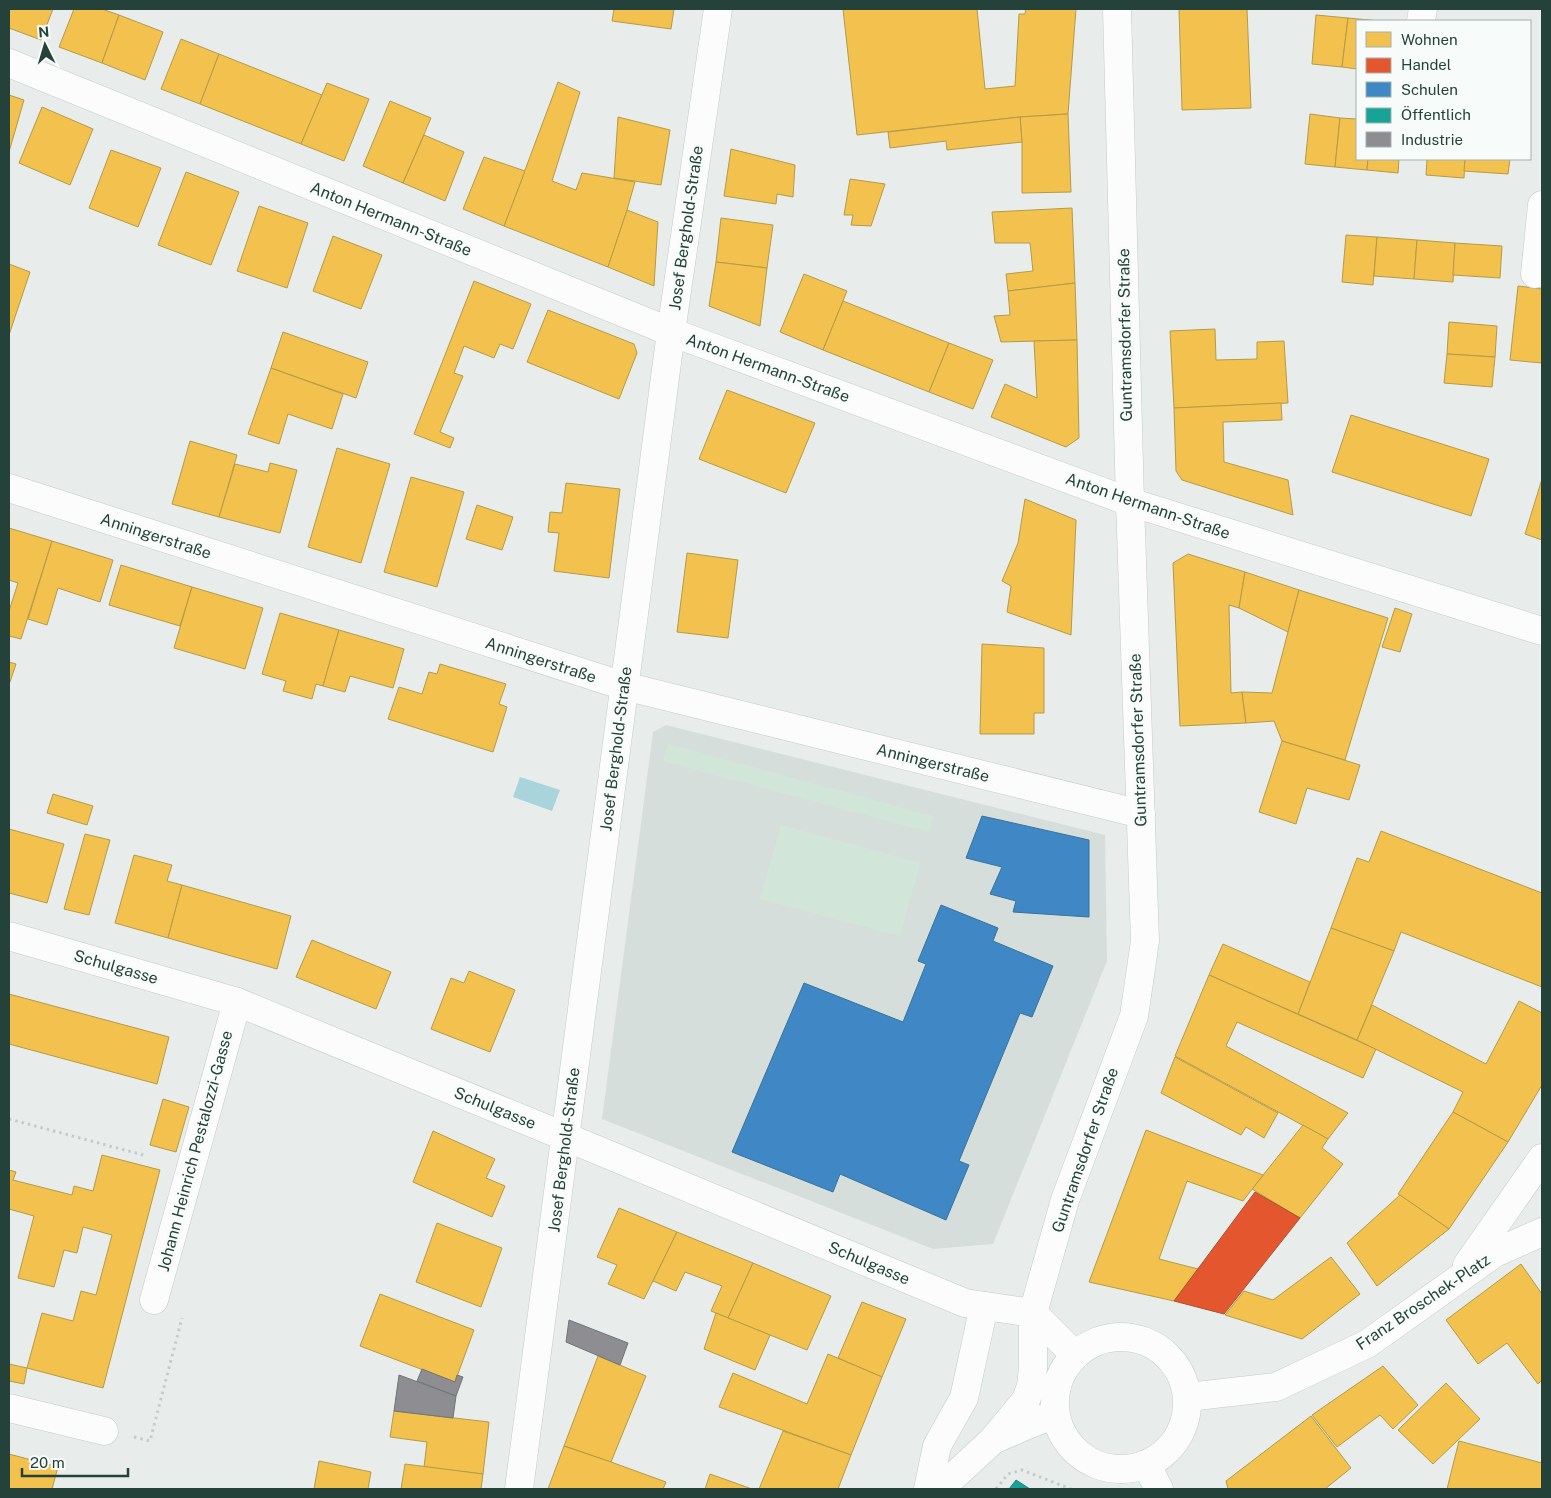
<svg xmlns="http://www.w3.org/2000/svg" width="1551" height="1498" font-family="'Public Sans',sans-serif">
<rect width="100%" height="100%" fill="#e8edeb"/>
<path fill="#d6dedb" d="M666,725L1105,835L1107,961L993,1244L933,1249L602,1119L653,732Z"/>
<g fill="#d1e6d8">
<path d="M668,744L933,816L929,832L663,761Z"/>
<path d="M781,825L920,863L900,936L760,899Z"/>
</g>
<path fill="#a9d4db" d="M520,777L560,790L552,811L513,797Z"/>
<g fill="#f2c14e" stroke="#b49b48">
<path d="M9,9H53L41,40L9,28Z"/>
<path d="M74,9H102L119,15L102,63L59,47Z"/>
<path d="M614,9H674L671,29L612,21Z"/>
<path d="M843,9H977L985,89L1015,86L1019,14H1025L1026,9H1076L1068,114L1020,117L857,135Z"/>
<path d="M1179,9H1247L1251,108L1182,110Z"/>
<path d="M119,15L163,32L145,80L102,63Z"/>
<path d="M1316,15L1348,18L1342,67L1312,64Z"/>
<path d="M1348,18L1380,21H1357V69L1342,67Z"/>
<path d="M181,39L219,54L200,104L161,89Z"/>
<path d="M219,54L322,95L301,144L200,104Z"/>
<path d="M558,82L580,92L552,181L576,190L582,173L635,182L627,210L608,267L504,226Z"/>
<path d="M327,83L369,99L344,161L301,144Z"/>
<path d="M9,95L24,100L9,152Z"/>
<path d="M390,101L431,118L403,183L363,166Z"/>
<path d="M42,107L93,129L70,185L19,163Z"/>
<path d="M1068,114L1071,192L1022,193V142L1020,117Z"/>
<path d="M1310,114L1340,118L1335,167L1305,164Z"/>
<path d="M618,117L670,130L661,185L614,178Z"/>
<path d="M1020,117L1022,142L947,150L946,141L890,148L888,132Z"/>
<path d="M1340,118L1357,119V159H1368L1367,170L1335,167Z"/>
<path d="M424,135L464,152L445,201L403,183Z"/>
<path d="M731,149L795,165L793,197L777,194L776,204L724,196Z"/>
<path d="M111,150L161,168L138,227L89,208Z"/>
<path d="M484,157L525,171L504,226L463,209Z"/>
<path d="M1368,159H1399L1398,173L1367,170Z"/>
<path d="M1427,159H1465L1464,178L1426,175Z"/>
<path d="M1465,159H1510L1508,174L1464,171Z"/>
<path d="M186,172L239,192L211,265L158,245Z"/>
<path d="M850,179L885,184L871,226L851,225L853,215H844Z"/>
<path d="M259,206L308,223L287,288L237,271Z"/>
<path d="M1072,208L1075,283L1008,291L1006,274L1033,271L1030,243H995L992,212Z"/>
<path d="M627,210L658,222L654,286L608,267Z"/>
<path d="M721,218L773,225L767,268L716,262Z"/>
<path d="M1346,235L1377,237L1373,285L1342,282Z"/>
<path d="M333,236L382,255L361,309L313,291Z"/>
<path d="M1377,237L1417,240L1414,279L1374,276Z"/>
<path d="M1417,240L1455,243L1453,282L1414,279Z"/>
<path d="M1455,243L1502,246L1500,278L1453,275Z"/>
<path d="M716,262L767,268L760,326L709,306Z"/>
<path d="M9,264L30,272L9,335Z"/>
<path d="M804,274L847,291L823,350L780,332Z"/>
<path d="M474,281L531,304L513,349L500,344L494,358L464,346L454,373L463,376L440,432L454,438L450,448L414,434Z"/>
<path d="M1075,283L1077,340L1001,342L994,316L1010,315L1008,291Z"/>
<path d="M1518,286L1542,289V363L1510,360Z"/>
<path d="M843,301L949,343L929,392L823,350Z"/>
<path d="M548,310L634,344L637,353L619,399L527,362Z"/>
<path d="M1449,322L1497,326L1495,357L1447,354Z"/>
<path d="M1215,329L1216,360L1257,359V342L1284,341L1288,403L1174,408L1170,331Z"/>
<path d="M283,332L368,362L356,398L271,368Z"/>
<path d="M1077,340L1079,438L1066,447L991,417L1005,384L1037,398L1034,341Z"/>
<path d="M949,343L993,360L973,409L929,392Z"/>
<path d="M1447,354L1495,357L1492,387L1444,383Z"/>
<path d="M271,368L343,394L332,429L288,414L279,444L248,434Z"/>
<path d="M727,390L815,423L786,493L699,459Z"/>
<path d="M1281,403L1282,420L1223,422L1224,462L1288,480L1293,515L1182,480L1176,471L1174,408Z"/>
<path d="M1351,415L1489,459L1471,516L1332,472Z"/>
<path d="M190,441L237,455L219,517L172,504Z"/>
<path d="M337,448L390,464L361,563L308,547Z"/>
<path d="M270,463L297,470L280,533L219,517L235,464L268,472Z"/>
<path d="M411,477L464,492L437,587L384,572Z"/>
<path d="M1542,479V540L1525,534Z"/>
<path d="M566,483L620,489L609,578L554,571L559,533L548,532L550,512L562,513Z"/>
<path d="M1025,499L1076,520L1071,635L1007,612L1011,586L1002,581L1018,543Z"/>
<path d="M477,505L513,517L502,550L466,539Z"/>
<path d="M9,528L52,541L21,639L9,636V611L18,583L9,580Z"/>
<path d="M52,541L113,560L100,602L58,588L47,625L28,619Z"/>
<path d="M687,553L738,560L728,638L677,632Z"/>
<path d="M1188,554L1245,572L1239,608L1229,605L1231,693L1242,692L1246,723L1180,726L1173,563Z"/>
<path d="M121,565L192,587L180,626L109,605Z"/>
<path d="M1245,572L1299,590L1288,632L1239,608Z"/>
<path d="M192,587L263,608L245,669L174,648Z"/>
<path d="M1299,590L1388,618L1345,760L1282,741L1274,721L1246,723L1242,692L1272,693Z"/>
<path d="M1395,608L1412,614L1400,652L1382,647Z"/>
<path d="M280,613L339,630L323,686L316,684L312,699L283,691L286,681L262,674Z"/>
<path d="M339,630L404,649L393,688L350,676L345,692L323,686Z"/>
<path d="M982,644L1044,648V713H1034V734H980Z"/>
<path d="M9,662L16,664L10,682L9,681Z"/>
<path d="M440,664L506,684L499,704L507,707L493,752L388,719L399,687L422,694L429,672L437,674Z"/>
<path d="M1282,741L1360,765L1349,800L1307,788L1296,824L1259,812Z"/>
<path d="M53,794L93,806L87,825L47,813Z"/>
<path d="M9,829L64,844L47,903L9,893Z"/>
<path d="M1381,831L1542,893V987L1401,932L1394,951L1331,928L1357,858L1369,862Z"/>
<path d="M85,834L110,840L89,915L64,909Z"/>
<path d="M134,855L172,865L167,881L182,885L168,938L115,923Z"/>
<path d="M182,885L291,916L277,969L168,938Z"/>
<path d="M1331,928L1394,951L1357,1040L1298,1014Z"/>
<path d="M312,940L391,972L376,1009L296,977Z"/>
<path d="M1223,944L1310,982L1298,1014L1209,975Z"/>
<path d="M469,971L515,990L490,1052L431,1029L451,978L464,983Z"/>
<path d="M1209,975L1376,1049L1363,1078L1237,1022L1226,1046L1348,1113L1328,1139L1175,1056Z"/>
<path d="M9,994L169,1037L157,1084L9,1044Z"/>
<path d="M1519,1001L1542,1013V1085L1508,1142L1453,1112L1463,1092L1357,1040L1372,1005L1486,1064Z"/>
<path d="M1175,1057L1278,1113L1264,1138L1246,1127L1241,1135L1161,1093Z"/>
<path d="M163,1099L189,1107L176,1152L150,1145Z"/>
<path d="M1453,1112L1508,1142L1449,1229L1398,1194Z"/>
<path d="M1303,1125L1328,1139L1322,1148L1343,1164L1300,1218L1252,1189Z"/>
<path d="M1146,1130L1263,1175L1243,1201L1187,1181L1159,1259L1198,1269L1174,1301L1089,1282Z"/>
<path d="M433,1131L495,1159L486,1178L505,1186L492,1217L413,1182Z"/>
<path d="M102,1155L160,1170L103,1388L27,1368L42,1313L73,1321L81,1291L96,1295L112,1235L83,1227L77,1253L64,1250L54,1287L18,1278L34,1216L9,1209V1170L16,1172L13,1180L72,1195L74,1186L93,1191Z"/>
<path d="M1400,1195L1449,1229L1377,1286L1347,1243Z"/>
<path d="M619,1208L677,1232L644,1299L608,1284L617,1265L597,1257Z"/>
<path d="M437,1223L502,1248L481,1307L416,1282Z"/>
<path d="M677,1232L753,1263L728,1318L711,1311L722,1286L685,1272L676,1291L653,1281Z"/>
<path d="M1331,1257L1360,1294L1302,1339L1225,1315L1244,1291L1273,1300Z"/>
<path d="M753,1263L831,1296L807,1350L728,1318Z"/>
<path d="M1521,1264L1542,1294V1380L1538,1384L1507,1343L1478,1364L1446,1320Z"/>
<path d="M380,1294L474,1330L455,1382L360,1346Z"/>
<path d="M862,1302L906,1319L882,1377L838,1358Z"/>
<path d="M716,1313L770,1335L755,1370L704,1349Z"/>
<path d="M828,1354L882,1377L851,1455L719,1407L733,1373L807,1404Z"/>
<path d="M598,1356L646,1376L611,1462L564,1446Z"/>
<path d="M9,1364L27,1368L24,1384L9,1381Z"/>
<path d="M1383,1366L1418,1405L1393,1429L1380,1415L1337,1447L1312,1415Z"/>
<path d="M1446,1383L1480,1419L1433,1464L1398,1430Z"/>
<path d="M394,1411L489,1422L483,1474L424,1467L427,1442L390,1437Z"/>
<path d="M1311,1416L1351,1468L1325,1489H1228L1226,1481Z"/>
<path d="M783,1431L851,1455L838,1489H759Z"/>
<path d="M1459,1441L1542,1463V1489H1447Z"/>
<path d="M564,1446L611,1462L666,1482L663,1489H548Z"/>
<path d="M9,1454L58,1467L52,1489H9Z"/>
<path d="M319,1461L371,1472L368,1489H314Z"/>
<path d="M405,1464L483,1474L481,1489H401Z"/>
<path d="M710,1474L752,1489H705Z"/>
</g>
<path fill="#e4572e" stroke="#aa5132" d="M1255,1192L1300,1218L1224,1314L1174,1301Z"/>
<g fill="#3f88c5" stroke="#37739b">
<path d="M982,816L1089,840V917L1013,912L1016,901L990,894L1002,867L966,858Z"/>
<path d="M941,905L998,928L993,941L1053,966L1032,1017L1020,1013L959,1161L969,1165L946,1220L840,1174L833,1192L732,1152L804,983L903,1022L926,964L918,961Z"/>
</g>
<path fill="#17a398" stroke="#1b867c" d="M1016,1480L1030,1489H1009Z"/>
<g fill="#8d8d92" stroke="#6e7678">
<path d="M569,1320L628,1343L620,1365L566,1342Z"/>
<path d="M422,1369L455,1382L457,1375L463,1377L456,1396L417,1381Z"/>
<path d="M399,1375L456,1396L453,1418L394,1411Z"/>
</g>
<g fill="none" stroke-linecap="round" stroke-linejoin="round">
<g stroke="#c5cac8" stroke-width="29">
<g id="minor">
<path d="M1421,21L1423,9"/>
<path d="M9,63L671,332L1130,502L1542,631"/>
<path d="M1535,274L1542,205"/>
<path d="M9,488L624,686L1141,814"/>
<path d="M9,936L237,1002L566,1137L965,1303L1033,1313L1075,1355"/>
<path d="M1467,1265L1542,1158"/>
<path d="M154,1300L237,1002"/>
<circle cx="1121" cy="1403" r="66"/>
<path d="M1188,1397L1276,1387L1367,1344L1495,1253L1542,1232"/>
<path d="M9,1408L104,1431"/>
<path d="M993,1440L1026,1400L1031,1386L1033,1368V1313L1065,1200L1134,1016L1145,941L1130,502L1117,9"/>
<path d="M1146,1464L1159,1489"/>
<path d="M519,1489L671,332L718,9"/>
<path d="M928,1489L937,1446L964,1398L984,1306"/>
<path d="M940,1489L993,1440L1025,1426L1055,1414"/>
</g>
</g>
<g stroke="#c3ccca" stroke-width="3" stroke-dasharray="2.5 4" stroke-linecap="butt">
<path d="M9,1119L147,1156"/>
<path d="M134,1437L150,1441L182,1318"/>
<path d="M996,1489L1008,1474L1022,1470L1071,1489"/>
</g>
<use href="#minor" stroke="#fcfcfc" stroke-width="28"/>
</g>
<g text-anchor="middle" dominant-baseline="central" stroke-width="5" stroke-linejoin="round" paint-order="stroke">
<g font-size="16" fill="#24423a" stroke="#f7fbf9">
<text transform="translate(391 219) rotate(22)">Anton Hermann-Straße</text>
<text transform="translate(686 228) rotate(-82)">Josef Berghold-Straße</text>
<text transform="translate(1125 335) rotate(-91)">Guntramsdorfer Straße</text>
<text transform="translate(768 368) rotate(20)">Anton Hermann-Straße</text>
<text transform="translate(1148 506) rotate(19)">Anton Hermann-Straße</text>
<text transform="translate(156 536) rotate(18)">Anningerstraße</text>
<text transform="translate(541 660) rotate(18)">Anningerstraße</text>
<text transform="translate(1138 740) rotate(-92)">Guntramsdorfer Straße</text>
<text transform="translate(616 749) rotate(-83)">Josef Berghold-Straße</text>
<text transform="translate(933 763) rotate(14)">Anningerstraße</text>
<text transform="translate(116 967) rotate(16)">Schulgasse</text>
<text transform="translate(495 1108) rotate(22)">Schulgasse</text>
<text transform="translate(564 1150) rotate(-83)">Josef Berghold-Straße</text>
<text transform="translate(1085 1150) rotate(-71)">Guntramsdorfer Straße</text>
<text transform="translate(195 1151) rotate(-75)">Johann Heinrich Pestalozzi-Gasse</text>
<text transform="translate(869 1263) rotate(23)">Schulgasse</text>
<text transform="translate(1423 1302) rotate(-34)">Franz Broschek-Platz</text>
</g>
</g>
<rect width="1551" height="1498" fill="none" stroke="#24423a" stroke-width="20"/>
<rect x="1356" y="20" width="175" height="140" fill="#f7fbf9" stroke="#a3b1ad"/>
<rect x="1366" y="32" width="25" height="15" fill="#f2c14e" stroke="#a3b1ad"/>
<text x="1401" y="45" font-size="15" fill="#24423a">Wohnen</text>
<rect x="1366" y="58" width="25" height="15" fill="#e4572e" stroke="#a3b1ad"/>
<text x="1401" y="70" font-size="15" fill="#24423a">Handel</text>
<rect x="1366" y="82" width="25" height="15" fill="#3f88c5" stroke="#a3b1ad"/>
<text x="1401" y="95" font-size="15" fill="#24423a">Schulen</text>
<rect x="1366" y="108" width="25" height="15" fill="#17a398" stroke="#a3b1ad"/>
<text x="1401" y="120" font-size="15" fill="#24423a">Öffentlich</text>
<rect x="1366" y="132" width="25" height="15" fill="#8d8d92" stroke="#a3b1ad"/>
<text x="1401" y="145" font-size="15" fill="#24423a">Industrie</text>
<g transform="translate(45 45) rotate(355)" stroke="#f7fbf9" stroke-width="4" paint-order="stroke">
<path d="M0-4L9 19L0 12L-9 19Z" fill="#24423a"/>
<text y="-8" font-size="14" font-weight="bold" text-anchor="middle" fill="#24423a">N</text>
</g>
<path d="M22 1468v8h106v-8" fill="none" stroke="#24423a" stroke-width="2.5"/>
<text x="30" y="1468" font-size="15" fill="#24423a" stroke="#f7fbf9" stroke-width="4" paint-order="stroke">20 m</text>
</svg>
